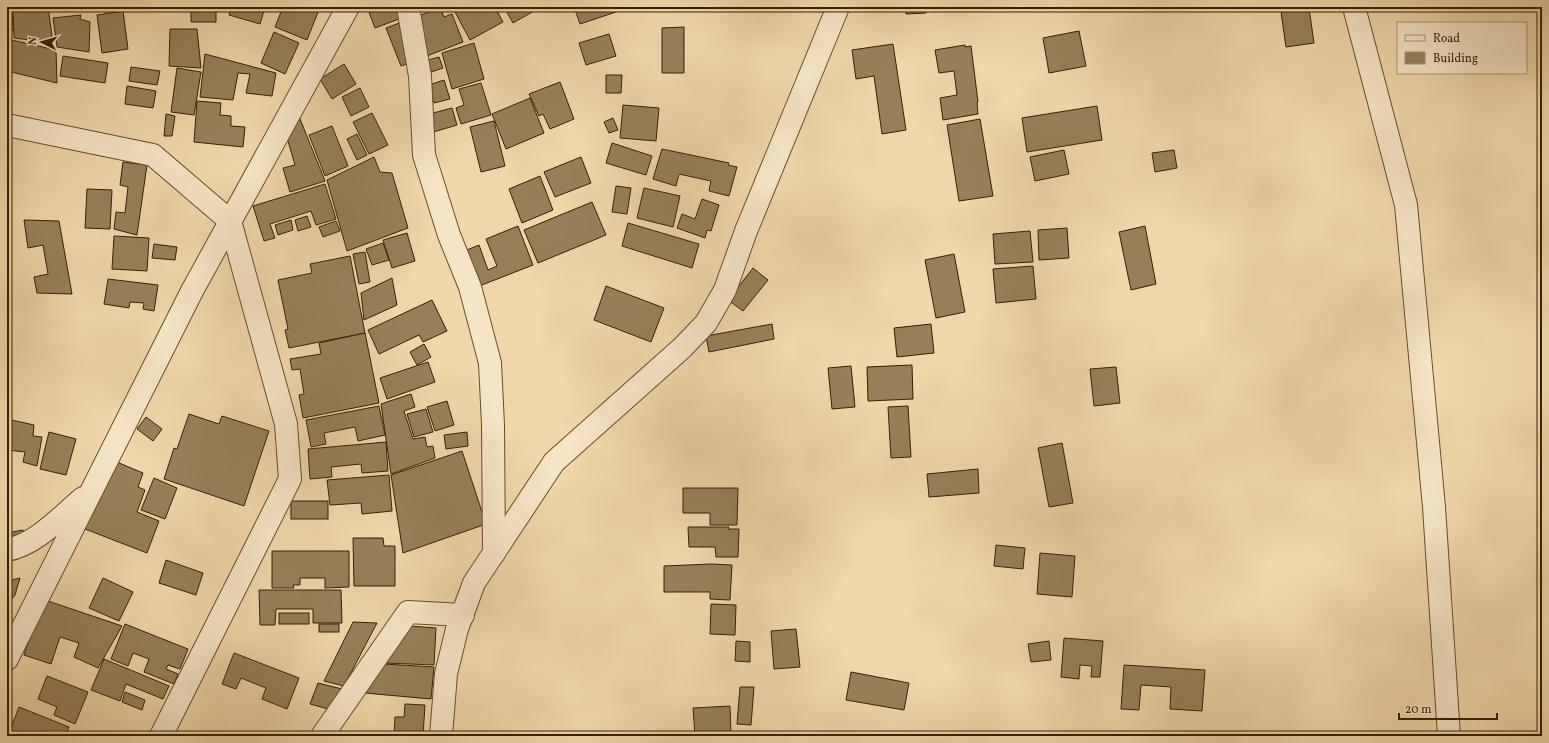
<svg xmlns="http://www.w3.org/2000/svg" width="1549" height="743" font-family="Vollkorn,serif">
<rect width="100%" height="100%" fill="#efd7a9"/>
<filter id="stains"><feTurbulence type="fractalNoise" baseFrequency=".005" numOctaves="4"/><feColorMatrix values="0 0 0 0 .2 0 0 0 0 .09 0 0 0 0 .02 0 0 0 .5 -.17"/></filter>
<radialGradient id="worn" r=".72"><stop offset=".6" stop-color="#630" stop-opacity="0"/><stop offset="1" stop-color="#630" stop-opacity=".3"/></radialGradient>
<g fill="#96805a" stroke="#352104">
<path d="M7,7H11L14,30H7Z"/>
<path d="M13,7H48L53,43L14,38Z"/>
<path d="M191,7H224H216V22H191Z"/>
<path d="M231,7H265L260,24L229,15Z"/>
<path d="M283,7H320L307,40L275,27Z"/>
<path d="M367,7H431L375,28Z"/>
<path d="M460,7H495L503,22L470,40L454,10Z"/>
<path d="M504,7H531L534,11L513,23Z"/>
<path d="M574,7H614L616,12L580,24Z"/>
<path d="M906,7H925L926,13L906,14Z"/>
<path d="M933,7H960L934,12Z"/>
<path d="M440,8L444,17L452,14L463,42L401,66L386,28Z"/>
<path d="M1309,8L1314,43L1286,47L1281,12Z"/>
<path d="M123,11L128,49L102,53L97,15Z"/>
<path d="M81,15L80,19L90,22L89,52L57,47L53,18Z"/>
<path d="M684,27V73H662V28Z"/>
<path d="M170,29H197L201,68L169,66Z"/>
<path d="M1079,31L1086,66L1049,73L1043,38Z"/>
<path d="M274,32L299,43L285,74L261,63Z"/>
<path d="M609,34L616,56L586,65L579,43Z"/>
<path d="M7,39L56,50L57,83L7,71Z"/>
<path d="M474,43L484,79L452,89L442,53Z"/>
<path d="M893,44L906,130L882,134L874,76L856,79L852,50Z"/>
<path d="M965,45V47L971,46L978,102H977L978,114L943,120L940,98L957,95L954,71L939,73L935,50Z"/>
<path d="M205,54L276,73L272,96L246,93L250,74L238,73L233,100L200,97Z"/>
<path d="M63,56L108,63L105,83L60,76Z"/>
<path d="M439,57L443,68L425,74L421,62Z"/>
<path d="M344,64L356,84L332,99L320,79Z"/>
<path d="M131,67L160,71L157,85L129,81Z"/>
<path d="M177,68L201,72L194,115L171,112Z"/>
<path d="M606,75H622L621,93H606Z"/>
<path d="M444,80L450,99L434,103L429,85Z"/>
<path d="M560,82L574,119L550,129L543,114L539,116L529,94Z"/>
<path d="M481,83L491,115L461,124L456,108L464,105L459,89Z"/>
<path d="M127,86L156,91L153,108L125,104Z"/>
<path d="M360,88L369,107L351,116L342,97Z"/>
<path d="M530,98L544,133L506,149L492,114Z"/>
<path d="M197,101L221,103L220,115L231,116V126L245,127L243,147L194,142Z"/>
<path d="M429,101L433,113L452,108L457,125L423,135Z"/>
<path d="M623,105L659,108L656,141L620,138Z"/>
<path d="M1097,106L1102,140L1027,152L1022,118Z"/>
<path d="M372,113L388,145L369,154L353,122Z"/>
<path d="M166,114L175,116L172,136H164Z"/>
<path d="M298,114L325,181L290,192L283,168L295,165L285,131Z"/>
<path d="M613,118L618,130L609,133L604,122Z"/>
<path d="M980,119L993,196L959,201L947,125Z"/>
<path d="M494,121L505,166L481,172L470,127Z"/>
<path d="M332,126L348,166L325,176L309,135Z"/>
<path d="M357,134L367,155L357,160L347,139Z"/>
<path d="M612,143L652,156L646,175L606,163Z"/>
<path d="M662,149L729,163L728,165L737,167L729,196L709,191L711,181L679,174L676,186L653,179Z"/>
<path d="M1064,150L1069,174L1035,181L1030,157Z"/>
<path d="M1174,150L1177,168L1155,172L1152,153Z"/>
<path d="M374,157L380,172L392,173L408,228L347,251L327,180Z"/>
<path d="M581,157L591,183L555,197L544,172Z"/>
<path d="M123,162L147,165L137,235L114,229L116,212L125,213L128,187L120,185Z"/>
<path d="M540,176L553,210L522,223L509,189Z"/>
<path d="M325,184L336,219L316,225L311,211L270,224L275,238L264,241L253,206Z"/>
<path d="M616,186L631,188L627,214L612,212Z"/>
<path d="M644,188L680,196L673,227L637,218Z"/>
<path d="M87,189L112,190L110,229L85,228Z"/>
<path d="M702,199L719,205L711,231L707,230L705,238L677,228L682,214L695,219Z"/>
<path d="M592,202L606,235L538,263L524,230Z"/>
<path d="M307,216L311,227L298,231L295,220Z"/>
<path d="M24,220L59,221L72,294L37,293L34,277L48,274L43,245L28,248Z"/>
<path d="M291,220L293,230L278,235L275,225Z"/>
<path d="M336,221L340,231L323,237L319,227Z"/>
<path d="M628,223L699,244L692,268L622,246Z"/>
<path d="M518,226L533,265L464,292L450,257L479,245L488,270L497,266L486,239Z"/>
<path d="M1145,226L1156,284L1131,290L1119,232Z"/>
<path d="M1067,228L1069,258L1039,260L1038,230Z"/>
<path d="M1030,231L1033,262L995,264L993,234Z"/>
<path d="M407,233L415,261L392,268L383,240Z"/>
<path d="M114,236L149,238L147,271L112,269Z"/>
<path d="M383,243L389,260L372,265L366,249Z"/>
<path d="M154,244L177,247L175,260L152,258Z"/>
<path d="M365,252L370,282L359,284L353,254Z"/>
<path d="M954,254L965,312L936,318L925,260Z"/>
<path d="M350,256L365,333L289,348L285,330L288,329L278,280L312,273L310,264Z"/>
<path d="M1033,266L1036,299L996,303L993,269Z"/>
<path d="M753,268L768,280L743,311L728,300Z"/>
<path d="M392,278L397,305L364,320L361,293Z"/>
<path d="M108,279L158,285L154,311L143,309L144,303L130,302L129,308L104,304Z"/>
<path d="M606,286L664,308L651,342L594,320Z"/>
<path d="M432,300L447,331L423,342L419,335L379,354L368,330Z"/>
<path d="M772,324L774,339L709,352L706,336Z"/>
<path d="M931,324L934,353L897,357L894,328Z"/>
<path d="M365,333L379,403L303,418L299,395L304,394L300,369L292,370L290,359L321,354L319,343Z"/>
<path d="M424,344L431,357L417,365L410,352Z"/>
<path d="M428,362L435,382L387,399L380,378Z"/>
<path d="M912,365L913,399L868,401L867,367Z"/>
<path d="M851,366L855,407L832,409L828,368Z"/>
<path d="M1116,367L1120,403L1094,406L1090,369Z"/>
<path d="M411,394L415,407L404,411L413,439L425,437L427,447L433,446L435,458L391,474L381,404Z"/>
<path d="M447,401L454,425L435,431L427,407Z"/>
<path d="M379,406L385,435L358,441L355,427L324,433L326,444L311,447L306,420Z"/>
<path d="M908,406L911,457L891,458L888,407Z"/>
<path d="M426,409L433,432L414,437L407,414Z"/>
<path d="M189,414L219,424L222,416L269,431L244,506L164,479L174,448L177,449Z"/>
<path d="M146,417L162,429L153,441L137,429Z"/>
<path d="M7,419L34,425L33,436L42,437L37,466L23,462L25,452L7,450Z"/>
<path d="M49,432L76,439L66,475L40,469Z"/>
<path d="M467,432L468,446L446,449L444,435Z"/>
<path d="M386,442L388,471L362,473L361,464L331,467L332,477L310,479L308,449Z"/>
<path d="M1062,443L1073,503L1049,507L1038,448Z"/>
<path d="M462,451L486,524L403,553L391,475Z"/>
<path d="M112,460L143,473L138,487L145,490L137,512L159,521L147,553L85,529Z"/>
<path d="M978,469L979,493L929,497L927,474Z"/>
<path d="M389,475L392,511L362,514L361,503L330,505L327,480Z"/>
<path d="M154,478L177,488L165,519L141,510Z"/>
<path d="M683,488H738L737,525H710V513H683Z"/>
<rect x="291" y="501" width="37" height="18"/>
<path d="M688,527H729L728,529H739L738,557H716L715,547H689Z"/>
<path d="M23,530L27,555L7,558V533Z"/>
<path d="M353,538H383L384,546H395V586H354Z"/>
<path d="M996,545L1025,548L1023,569L994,566Z"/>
<path d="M272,551H349V587L325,588V578H300V585H293L294,588H272Z"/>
<path d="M1040,553L1075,556L1072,597L1037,594Z"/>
<path d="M166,560L203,573L196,595L159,583Z"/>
<path d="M711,564L732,565L730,600L710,599V592H664V566Z"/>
<path d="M20,578L15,595L7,605V581Z"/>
<path d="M103,578L133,592L119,621L89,608Z"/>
<path d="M259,590H341L342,623H313V609H276L275,625H260Z"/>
<path d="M42,599L122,626L98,668L74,657L79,643L60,637L51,664L24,655Z"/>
<path d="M711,604L736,605L735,635L710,634Z"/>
<rect x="279" y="613" width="30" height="11"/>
<path d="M353,622L377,623L344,686L324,681Z"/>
<path d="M125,624L188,649L180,669L168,665L166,669L178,674L174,684L144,672L149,659L133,653L128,666L111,659Z"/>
<rect x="319" y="624" width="20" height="8"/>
<path d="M409,626L436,628L434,665L385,663Z"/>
<path d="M796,629L800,667L774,669L771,631Z"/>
<path d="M1064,638L1103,641L1100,677H1091L1092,666L1080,665L1079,679L1061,677Z"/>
<path d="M736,641L750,642V662L735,661Z"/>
<path d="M1049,641L1051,660L1031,662L1028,644Z"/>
<path d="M234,653L299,678L287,709L262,699L266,688L241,678L236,689L222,684Z"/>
<path d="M104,659L169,686L163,699L126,684L120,701L91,690Z"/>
<path d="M384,664L434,667L431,699L365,693Z"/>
<path d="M1124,665L1205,670L1202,711L1170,709L1171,687L1141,685L1139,710L1121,709Z"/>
<path d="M851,672L909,683L904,710L846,700Z"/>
<path d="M47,676L88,692L75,724L54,715L57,707L38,699Z"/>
<path d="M318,683L342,689L332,710L310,704Z"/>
<path d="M740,687H754L751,725L737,724Z"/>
<path d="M125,692L145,700L142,710L122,702Z"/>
<path d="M405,704L425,705L423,736H394L395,717H404Z"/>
<path d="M730,706L731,736H695L693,708Z"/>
<path d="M19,707L69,727L65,736H8Z"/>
</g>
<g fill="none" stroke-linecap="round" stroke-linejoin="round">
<g stroke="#644e2d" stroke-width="24">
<g id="street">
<path d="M408,7L420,76L424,155L449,235L470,287L490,363L493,425L494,553"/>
<path d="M1354,7L1406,205L1434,507L1449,736"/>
<path d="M7,125L153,155L230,221L286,424L290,479L161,736"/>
<path d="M7,550C37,544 60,517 83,498"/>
<path d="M7,659L192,291L348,7"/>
<path d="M322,736L408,612L463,615"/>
<path d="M441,736L446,674L457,629L474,583L554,462L682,348L706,323L725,290L746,231L838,7"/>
</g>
</g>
<use href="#street" stroke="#f5e5c7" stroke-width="22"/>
</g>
<rect width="1549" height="743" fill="none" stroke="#efd7a9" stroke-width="24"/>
<rect x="8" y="8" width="1533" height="727" fill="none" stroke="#352104" stroke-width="2"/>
<rect x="12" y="12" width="1525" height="719" fill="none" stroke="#352104"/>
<rect x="1397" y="22" width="130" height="52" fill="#f5e5c7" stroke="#a89779"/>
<rect x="1405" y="35" width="20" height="6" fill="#f5e5c7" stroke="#a89779"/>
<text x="1433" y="42" font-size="12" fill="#352104">Road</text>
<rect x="1405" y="52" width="20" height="12" fill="#96805a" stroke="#a89779"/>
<text x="1433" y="62" font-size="12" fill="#352104">Building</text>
<g transform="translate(42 42) rotate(276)" stroke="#f5e5c7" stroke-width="3" paint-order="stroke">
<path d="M0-3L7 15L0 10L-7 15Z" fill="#352104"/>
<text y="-6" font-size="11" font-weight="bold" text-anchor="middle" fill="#352104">N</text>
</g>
<path d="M1399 713v6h98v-6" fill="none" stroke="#352104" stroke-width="2"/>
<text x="1405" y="713" font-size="12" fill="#352104" stroke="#f5e5c7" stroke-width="3" paint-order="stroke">20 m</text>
<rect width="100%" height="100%" filter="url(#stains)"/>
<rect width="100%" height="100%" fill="url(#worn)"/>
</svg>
